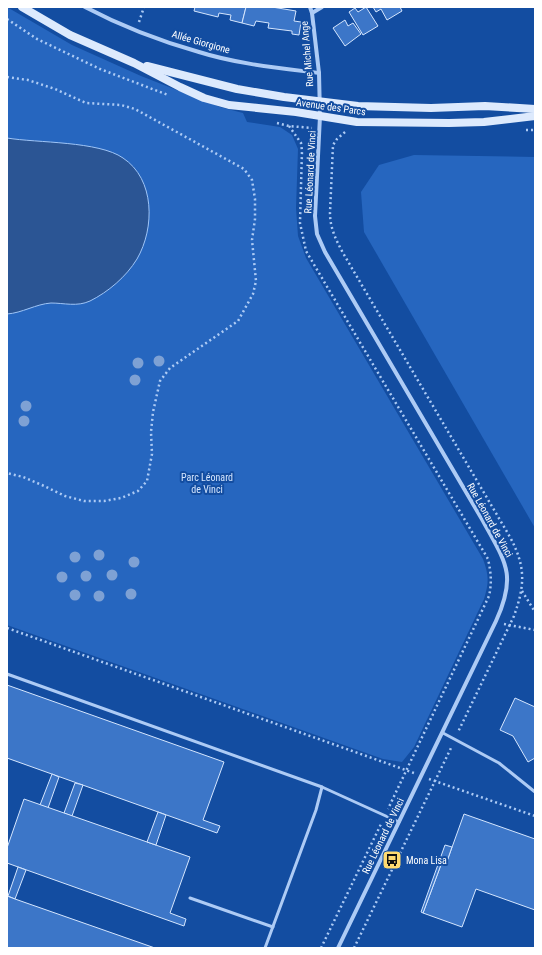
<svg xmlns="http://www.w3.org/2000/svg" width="542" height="955" font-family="'Roboto Condensed',sans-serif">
<rect width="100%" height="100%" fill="#134da1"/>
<g fill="#2666bf">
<path d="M7,7L72,45L141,76L220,107L243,113L247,122L280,127L292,135L298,149L296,208L298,236L306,258L483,559C489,575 489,583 484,599L414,747L402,762L383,759L7,625Z"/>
<path d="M414,155L535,157V528L364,232L361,192L379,165Z"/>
</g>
<path fill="#2b5594" stroke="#9fc5f7" d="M7,138C37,143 99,141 123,158C155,179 155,228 137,259C126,277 108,292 90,301C77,307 64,303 51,303C36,304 22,313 7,314Z"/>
<g fill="#3c76c8" stroke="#d5e6fe">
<path d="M195,7H246L242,23L230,20L231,15L219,13L218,17L194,11Z"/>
<path d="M246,7H272L296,11L294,21L301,22L299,35L292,34V31L268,28L269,23L256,21L254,26L242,23Z"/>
<path d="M366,7L378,26L363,35L349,12L355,8L358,12Z"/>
<path d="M373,7H400L402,11L387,20L381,9L376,12Z"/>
<path d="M345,20L348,26L353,23L361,34L345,46L333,28Z"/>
<path d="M7,685L224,762L203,820L220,826L217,833L7,758Z"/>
<path d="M515,698L535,707V758L528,762L513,736L500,730Z"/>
<path d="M52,774L59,777L48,808L40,805Z"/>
<path d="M75,783L83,785L72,816L64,813Z"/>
<path d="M24,799L190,857L170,913L186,919L184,926L7,863V848Z"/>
<path d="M158,812L166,815L156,845L147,842Z"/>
<path d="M464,814L535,839V910L476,889L462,927L423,913L442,862L446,864Z"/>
<path d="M445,845L452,847L446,864L442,862L423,913L421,912Z"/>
<path d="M18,867L26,870L15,899L8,896Z"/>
<path d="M7,896L15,899L155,948H7Z"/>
</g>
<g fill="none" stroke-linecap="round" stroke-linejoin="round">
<g stroke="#adcbf5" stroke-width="2.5" stroke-dasharray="2 3" stroke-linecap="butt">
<path d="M7,19L37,39L100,69L168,95"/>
<path d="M139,22L144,7"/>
<path d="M7,77L28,80L55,89L86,103L121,105L135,109L244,169L252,180L255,199V219L252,240L256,281L253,294L238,321L170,368L160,381L153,412L151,432L152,454L147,481L138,491L121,498L104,501H84L65,496L42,485L23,477L7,473"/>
<path d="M277,123L289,126L312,128"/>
<path d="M289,126L301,143L302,151L300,223L306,251L488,559C491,572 492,583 489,596L388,809"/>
<path d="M526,130H535"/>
<path d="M345,132L337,139L333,145L330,213C330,228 336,240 343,253L510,537C526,567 525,585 514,616L458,732"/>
<path d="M522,591L535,612"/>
<path d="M504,624L535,630"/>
<path d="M7,628L414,773"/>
<path d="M429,779L535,816"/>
<path d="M321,948L382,822"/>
<path d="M354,948L452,746"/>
</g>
<g stroke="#adcbf5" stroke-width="3">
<path d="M7,674L322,787L399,822"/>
<path d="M443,733L499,763L535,792"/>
<path d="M190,898L273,927"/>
<path d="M265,948L316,810L322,787"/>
</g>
<g stroke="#adcbf5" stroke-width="4">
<path d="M85,7C121,26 160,41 199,52C237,64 279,68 319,73"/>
<path d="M310,7L312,13L319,73L320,116L315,216L317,234L325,252L483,521C506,563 517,575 496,621L338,948"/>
<path d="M312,13L322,7"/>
</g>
<g stroke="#ddeafd" stroke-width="8">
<path d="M22,7L70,35L134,63L180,87L204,98L229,105L296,112L357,122L449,123L484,122L535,116"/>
<path d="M147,66L237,89L284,97L358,106L431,108L485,106L535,109"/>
</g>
</g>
<g fill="#7ea1d4">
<circle cx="159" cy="361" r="5.5"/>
<circle cx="138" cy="363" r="5.5"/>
<circle cx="135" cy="380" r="5.5"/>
<circle cx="26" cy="406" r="5.5"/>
<circle cx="24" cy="421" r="5.5"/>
<circle cx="99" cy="555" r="5.5"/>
<circle cx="75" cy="557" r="5.5"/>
<circle cx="134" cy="562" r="5.5"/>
<circle cx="112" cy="575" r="5.5"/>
<circle cx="86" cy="576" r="5.5"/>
<circle cx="62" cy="577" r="5.5"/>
<circle cx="131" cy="594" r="5.5"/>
<circle cx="75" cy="595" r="5.5"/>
<circle cx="99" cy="596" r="5.5"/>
</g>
<defs>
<g id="bus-square" transform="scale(1)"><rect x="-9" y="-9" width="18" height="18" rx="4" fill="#ffda70" stroke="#134da1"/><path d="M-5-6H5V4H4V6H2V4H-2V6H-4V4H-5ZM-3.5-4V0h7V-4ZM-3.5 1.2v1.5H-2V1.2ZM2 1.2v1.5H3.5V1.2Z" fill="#111"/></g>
</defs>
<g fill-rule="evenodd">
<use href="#bus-square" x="392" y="860"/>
</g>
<g text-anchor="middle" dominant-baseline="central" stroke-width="4" stroke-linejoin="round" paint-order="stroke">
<g font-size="10" fill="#fff" stroke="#134da1">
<text transform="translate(201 42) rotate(16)">Allée Giorgione</text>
<text transform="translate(307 54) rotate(-95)">Rue Michel Ange</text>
<text transform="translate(331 107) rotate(8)">Avenue des Parcs</text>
<text transform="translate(310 172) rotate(-87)">Rue Léonard de Vinci</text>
<text transform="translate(490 520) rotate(61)">Rue Léonard de Vinci</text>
<text transform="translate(383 836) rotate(-64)">Rue Léonard de Vinci</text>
</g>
<g font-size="10" fill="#d5e6fe" stroke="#134da1">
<text x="207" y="477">Parc Léonard<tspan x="207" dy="12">de Vinci</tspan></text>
</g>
<g font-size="10" fill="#fff" stroke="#134da1" text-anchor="start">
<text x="406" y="860">Mona Lisa</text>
</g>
</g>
<rect width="542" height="955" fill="none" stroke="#ffffff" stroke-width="16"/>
</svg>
